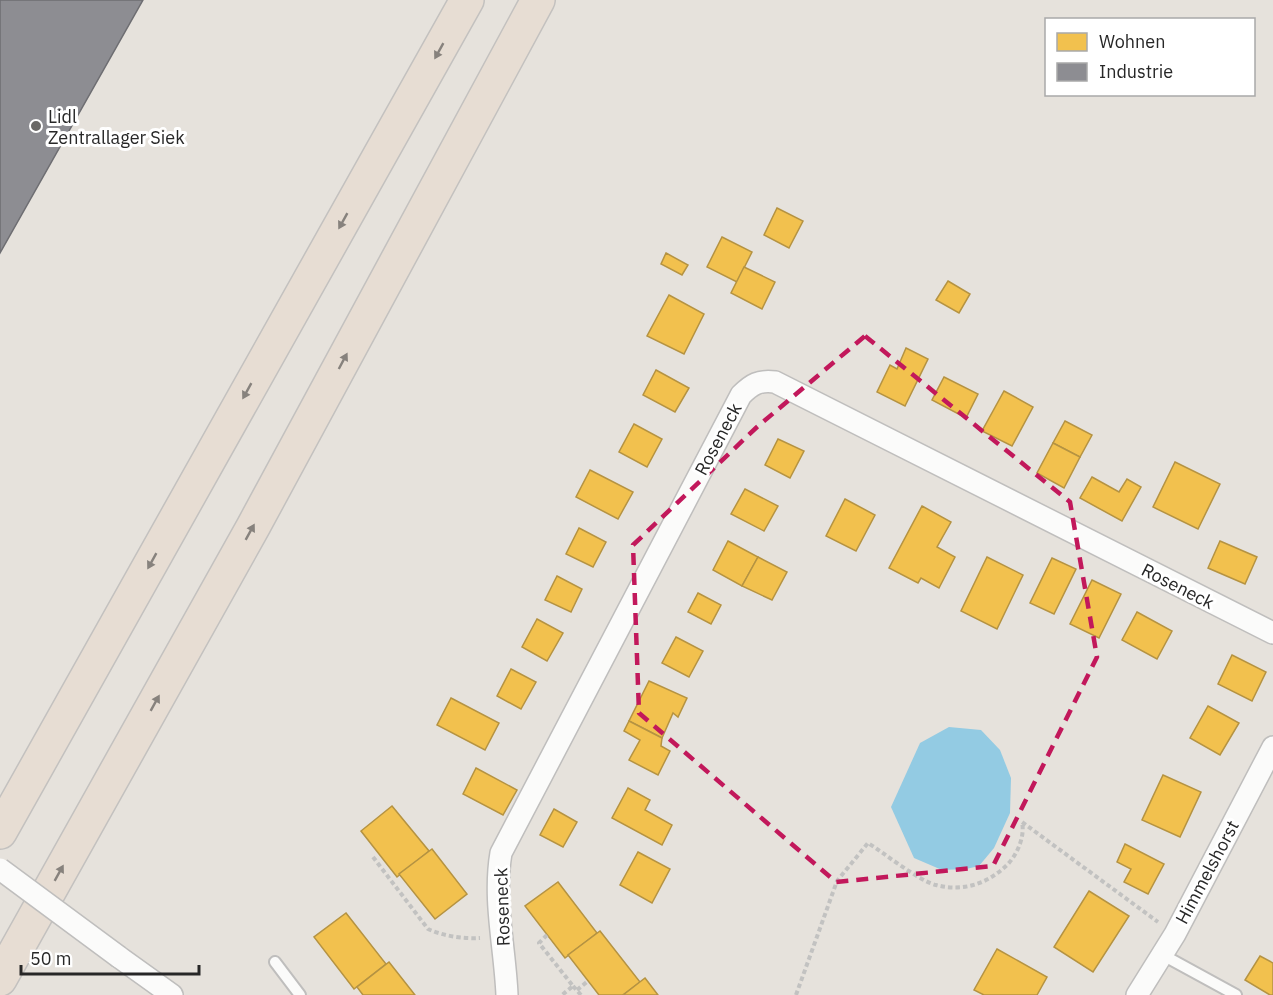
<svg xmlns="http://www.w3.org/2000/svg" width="1273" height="995" font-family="'IBM Plex Sans',sans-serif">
<rect width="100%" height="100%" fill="#e6e2dc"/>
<path fill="#93cbe3" d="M949,727L981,730L1000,750L1011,778L1010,813L994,848L979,866L966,869L942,870L914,858L891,807L920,743Z"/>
<g fill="#f2c14e" stroke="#b59342" stroke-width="1.5">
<path d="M777,208L803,221L789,248L764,235Z"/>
<path d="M722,237L752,252L737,282L707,267Z"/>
<path d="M666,253L688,265L682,275L661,264Z"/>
<path d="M744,267L775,282L762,309L731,293Z"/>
<path d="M948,281L970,294L959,313L936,300Z"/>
<path d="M669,295L704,314L684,354L647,336Z"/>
<path d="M906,348L928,359L905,406L877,392L890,365L897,369Z"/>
<path d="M656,370L689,388L675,412L643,395Z"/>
<path d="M944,377L978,394L966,418L932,400Z"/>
<path d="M1004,391L1033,407L1012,446L982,431Z"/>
<path d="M1065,421L1092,435L1080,457L1053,443Z"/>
<path d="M634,424L662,439L647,467L619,452Z"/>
<path d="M778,439L804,451L790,478L765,465Z"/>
<path d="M1053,443L1080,457L1064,488L1037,473Z"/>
<path d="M1175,462L1220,484L1198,529L1153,507Z"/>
<path d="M590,470L633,492L618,519L576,497Z"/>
<path d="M1092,477L1119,492L1127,479L1141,487L1122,521L1080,498Z"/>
<path d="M745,489L778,506L764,531L731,514Z"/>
<path d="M845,499L875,515L856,551L826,536Z"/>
<path d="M922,506L951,522L937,547L955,557L939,588L921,578L918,583L889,568Z"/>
<path d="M579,528L606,542L593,567L566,554Z"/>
<path d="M728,541L758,557L742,586L713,570Z"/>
<path d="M1220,541L1257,557L1245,584L1208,568Z"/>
<path d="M758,557L787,572L772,600L742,586Z"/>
<path d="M987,557L1023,575L997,629L961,611Z"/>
<path d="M1052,558L1076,569L1054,614L1030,603Z"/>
<path d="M557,576L582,589L571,612L545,600Z"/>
<path d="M1092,580L1121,594L1099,638L1070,624Z"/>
<path d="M698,593L721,605L711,624L688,612Z"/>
<path d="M1137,612L1172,631L1157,659L1122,640Z"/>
<path d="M537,619L563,633L547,661L522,647Z"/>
<path d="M676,637L703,651L689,677L662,663Z"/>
<path d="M1232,655L1266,672L1252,701L1218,684Z"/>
<path d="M511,669L536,682L521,709L497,696Z"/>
<path d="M649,681L687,698L678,717L673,713L662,738L629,721Z"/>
<path d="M451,698L499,723L485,750L437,725Z"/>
<path d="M1208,706L1239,723L1220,755L1190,738Z"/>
<path d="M629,721L662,738L661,746L670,751L658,775L629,760L640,740L624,731Z"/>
<path d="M476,768L517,790L503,815L463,794Z"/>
<path d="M1163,775L1201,792L1180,837L1142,820Z"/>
<path d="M628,788L650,800L645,810L672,825L662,845L612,818Z"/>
<path d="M392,806L429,851L397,877L361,831Z"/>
<path d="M554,809L577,822L563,847L540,835Z"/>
<path d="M1125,844L1164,864L1148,894L1124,882L1131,869L1117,862Z"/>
<path d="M432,849L467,894L435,919L399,874Z"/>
<path d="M638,852L670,869L652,903L620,885Z"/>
<path d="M558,882L597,933L565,958L525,906Z"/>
<path d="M1089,891L1129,916L1093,972L1054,947Z"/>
<path d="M346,913L386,964L354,989L314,937Z"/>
<path d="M600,931L640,982L623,995H599L568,955Z"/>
<path d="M997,949L1047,977L1037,995H984L974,990Z"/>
<path d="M1260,956L1273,963V995H1270L1245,980Z"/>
<path d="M389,962L415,995H363L357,987Z"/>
<path d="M645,978L658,995H623Z"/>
</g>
<path fill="#8d8d92" stroke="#6e6e72" stroke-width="1.5" d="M0,0H143L0,253Z"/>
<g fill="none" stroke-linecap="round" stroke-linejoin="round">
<g stroke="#bfbebd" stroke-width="14">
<g id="service">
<path d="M1161,954L1236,995"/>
<path d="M275,962L300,995"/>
</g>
</g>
<g stroke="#bfbebd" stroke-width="24">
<g id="minor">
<path d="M119,957L172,995"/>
<path d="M507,995C505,948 493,900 501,853L741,395C752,384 759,380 775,382L1273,633"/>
<path d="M1137,995L1175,934L1273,747"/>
</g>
</g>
<g stroke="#c3c1bf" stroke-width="36">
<g id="motorway">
<path d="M0,832L467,0"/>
<path d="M0,979L253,527L538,0"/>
</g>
</g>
<g stroke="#c2c2c1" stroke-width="4" stroke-dasharray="4.5 3" stroke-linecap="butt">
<path d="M373,857L428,929C443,936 464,939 480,938"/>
<path d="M547,935L539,943L573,986L562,995"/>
<path d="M573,986L581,995"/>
<path d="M577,990L588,981"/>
<path d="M796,995L837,881L868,843C884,853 919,881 936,885C963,892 988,884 1008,864C1018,853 1025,836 1022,822L1158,922"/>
</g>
<use href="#service" stroke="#fbfbfa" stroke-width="10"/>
<use href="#minor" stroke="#fbfbfa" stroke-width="21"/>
<use href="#motorway" stroke="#e7ddd3" stroke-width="33"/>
<g stroke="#bfbebd" stroke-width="24" stroke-linecap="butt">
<path id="minor-bridge" d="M0,869L119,957"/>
</g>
<use href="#minor-bridge" stroke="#fbfbfa" stroke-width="21"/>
</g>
<defs><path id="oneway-solid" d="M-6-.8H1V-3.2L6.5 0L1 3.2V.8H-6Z" transform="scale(1.5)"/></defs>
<g fill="#87827d">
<use href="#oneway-solid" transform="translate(439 51) rotate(119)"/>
<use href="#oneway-solid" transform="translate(343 221) rotate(119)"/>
<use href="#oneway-solid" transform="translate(343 361) rotate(-62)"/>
<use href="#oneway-solid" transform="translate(247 391) rotate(119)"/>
<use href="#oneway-solid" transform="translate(250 532) rotate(-61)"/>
<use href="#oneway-solid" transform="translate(152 561) rotate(119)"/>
<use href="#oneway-solid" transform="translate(155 703) rotate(-61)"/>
<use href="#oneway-solid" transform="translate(59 873) rotate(-61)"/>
</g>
<path fill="none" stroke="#c2185b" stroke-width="4.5" stroke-dasharray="12 8" stroke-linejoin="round" d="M865,336L1070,502L1097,657L993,866L836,882L639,713L633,545L757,427Z"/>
<circle fill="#6a6866" stroke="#fff" stroke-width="2" cx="36" cy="126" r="6"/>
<g text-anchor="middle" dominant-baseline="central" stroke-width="6" stroke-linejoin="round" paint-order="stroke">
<g font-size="18" fill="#272727" stroke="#fff" text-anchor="start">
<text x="48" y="116">Lidl<tspan x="48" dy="21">Zentrallager Siek</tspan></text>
</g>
<g font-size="18" fill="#272727" stroke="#fff">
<text transform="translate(718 439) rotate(-62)">Roseneck</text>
<text transform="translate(1178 586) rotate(27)">Roseneck</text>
<text transform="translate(1207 872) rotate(-62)">Himmelshorst</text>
<text transform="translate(502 907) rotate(-92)">Roseneck</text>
</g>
</g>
<rect x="1045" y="18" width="210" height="78" fill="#ffffff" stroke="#a9a9a9" stroke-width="1.5"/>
<rect x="1057" y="33" width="30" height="18" fill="#f2c14e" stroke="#a9a9a9" stroke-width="1.5"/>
<text x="1099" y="48" font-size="18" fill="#272727">Wohnen</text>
<rect x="1057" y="63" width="30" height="18" fill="#8d8d92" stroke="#a9a9a9" stroke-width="1.5"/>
<text x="1099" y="78" font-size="18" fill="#272727">Industrie</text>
<path d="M21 965v9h178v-9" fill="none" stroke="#272727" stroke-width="3"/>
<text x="30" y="965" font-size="18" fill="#272727" stroke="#ffffff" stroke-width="4.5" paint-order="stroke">50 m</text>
</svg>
